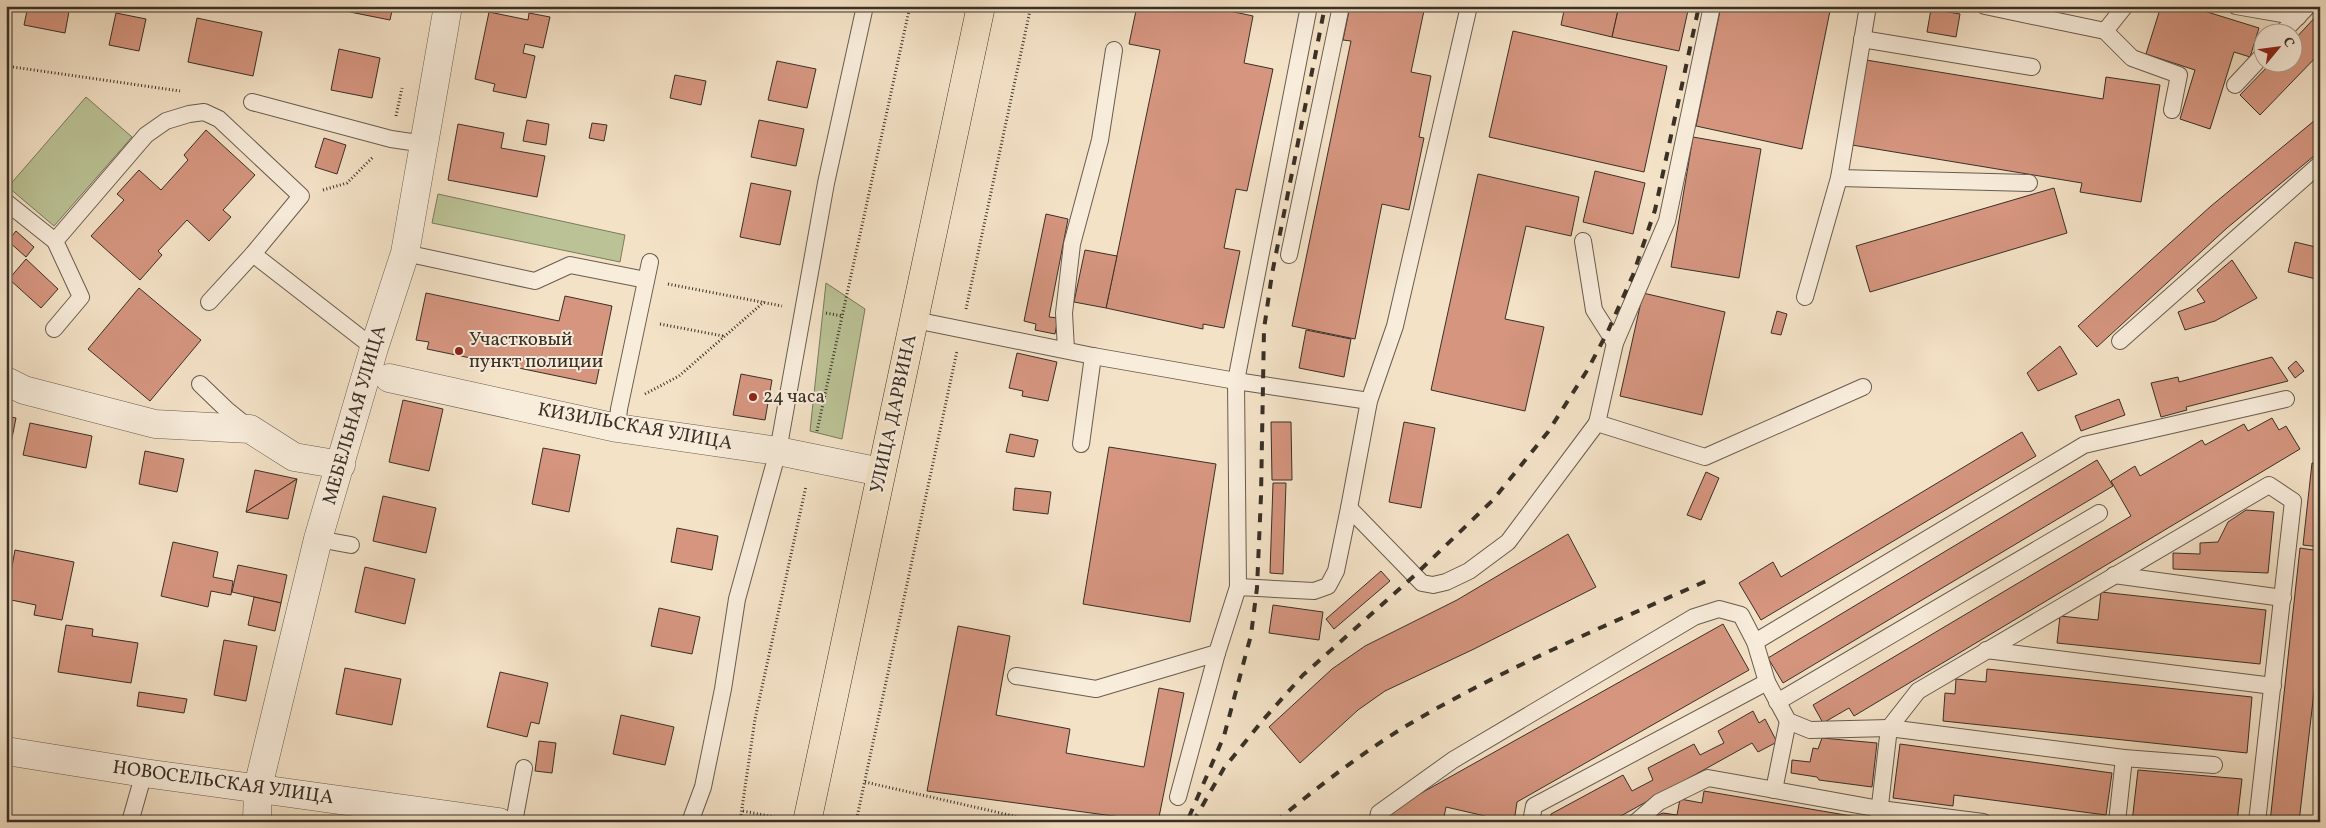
<svg xmlns="http://www.w3.org/2000/svg" width="2326" height="828" font-family="Vollkorn,serif">
<rect width="100%" height="100%" fill="#f4e2c7"/>
<filter id="stains"><feTurbulence type="fractalNoise" baseFrequency=".004" numOctaves="4"/><feColorMatrix values="0 0 0 0 .2 0 0 0 0 .09 0 0 0 0 .02 0 0 0 .5 -.17"/></filter>
<radialGradient id="worn" r=".72"><stop offset=".6" stop-color="#630" stop-opacity="0"/><stop offset="1" stop-color="#630" stop-opacity=".3"/></radialGradient>
<g fill="#bbc396" stroke="#7a7a5e">
<path d="M86,97L132,137L54,226L8,187Z"/>
<path d="M438,194L625,235L620,262L432,223Z"/>
<path d="M826,283L865,309L842,439L810,431Z"/>
</g>
<g fill="#d5957f" stroke="#393027">
<path d="M28,6H70L65,33L24,25Z"/>
<path d="M351,6H393L390,20L350,12Z"/>
<path d="M1137,6H1206L1253,16L1244,63L1273,69L1247,191L1236,189L1224,248L1240,251L1224,328L1203,324V329L1106,308L1160,50L1129,44Z"/>
<path d="M1350,6H1425L1411,72L1431,76L1419,137L1424,138L1409,210L1382,204L1355,339L1292,326L1351,41L1343,40Z"/>
<path d="M1565,6H1619L1612,37L1561,25Z"/>
<path d="M1619,6H1689L1679,51L1612,37Z"/>
<path d="M1721,6H1831L1802,149L1696,126Z"/>
<path d="M2161,6H2188L2259,28L2250,57L2234,52L2210,129L2180,119L2195,70L2146,54Z"/>
<path d="M1931,9L1960,14L1956,37L1927,32Z"/>
<path d="M489,12L528,20L529,13L550,17L543,48L525,44L523,53L535,56L526,98L493,91L495,84L475,79Z"/>
<path d="M2320,12V53L2260,115L2240,95L2272,62H2294V40Z"/>
<path d="M116,13L146,19L139,51L109,45Z"/>
<path d="M197,18L262,32L253,76L188,62Z"/>
<path d="M1513,31L1667,66L1644,172L1489,137Z"/>
<path d="M339,49L380,58L372,98L331,90Z"/>
<path d="M1866,60L2103,99L2106,77L2160,85L2141,202L2080,192L2082,183L1852,145Z"/>
<path d="M777,61L816,69L807,108L768,100Z"/>
<path d="M675,75L706,81L701,105L670,98Z"/>
<path d="M2320,116V151L2227,228L2097,347L2078,326L2211,206Z"/>
<path d="M527,120L549,124L546,145L523,141Z"/>
<path d="M759,120L804,129L796,166L751,157Z"/>
<path d="M592,123L607,125L604,141L589,138Z"/>
<path d="M458,124L504,133L501,148L545,156L537,197L448,180Z"/>
<path d="M206,130L255,175L223,210L231,217L209,241L187,220L158,251L162,255L140,280L91,236L124,200L117,194L139,170L161,190L188,160L184,155Z"/>
<path d="M1693,137L1761,149L1739,278L1671,267Z"/>
<path d="M324,138L346,145L337,174L315,167Z"/>
<path d="M1595,171L1645,183L1633,234L1583,222Z"/>
<path d="M1478,174L1579,197L1571,236L1526,226L1505,319L1544,327L1525,411L1431,390Z"/>
<path d="M751,183L791,191L780,245L740,237Z"/>
<path d="M2054,188L2067,233L1870,292L1856,246Z"/>
<path d="M1046,214L1068,219L1049,317L1058,318L1055,334L1035,330L1036,324L1024,321Z"/>
<path d="M16,231L34,247L26,257L8,241Z"/>
<path d="M2295,242L2320,248V280L2288,272Z"/>
<path d="M1085,250L1117,256L1106,308L1074,302Z"/>
<path d="M26,259L58,289L41,308L9,279Z"/>
<path d="M2232,260L2257,298L2215,321L2185,330L2178,312L2205,302L2197,290Z"/>
<path d="M139,288L201,340L150,401L88,349Z"/>
<path d="M426,293L559,321L565,296L612,306L596,384L427,349L429,342L416,340Z"/>
<path d="M1643,293L1725,312L1702,415L1620,396Z"/>
<path d="M1777,311L1787,314L1781,335L1771,333Z"/>
<path d="M1306,330L1351,339L1344,377L1299,368Z"/>
<path d="M2060,346L2077,374L2038,391L2027,373Z"/>
<path d="M1017,353L1057,362L1048,401L1022,396L1023,391L1009,388Z"/>
<path d="M2272,357L2288,381L2186,407L2187,410L2161,417L2151,383L2178,377L2179,382Z"/>
<path d="M2296,361L2304,371L2295,378L2288,368Z"/>
<path d="M741,374L772,380L765,420L733,415Z"/>
<path d="M2119,399L2125,415L2081,431L2075,416Z"/>
<path d="M403,400L443,409L429,471L389,462Z"/>
<path d="M6,416L16,418L10,448L6,447Z"/>
<path d="M2272,418L2279,430L2286,426L2300,449L1854,716L1849,708L1823,723L1813,705L2131,516L2111,481L2135,466L2140,476L2202,440L2205,445L2244,424L2248,431Z"/>
<path d="M1271,422H1291L1292,480H1272Z"/>
<path d="M1404,422L1435,428L1421,508L1389,502Z"/>
<path d="M30,423L92,436L86,468L23,455Z"/>
<path d="M2022,432L2036,456L1761,620L1739,583L1773,562L1781,577Z"/>
<path d="M1010,434L1038,440L1034,457L1006,452Z"/>
<path d="M1109,447L1216,464L1190,622L1083,604Z"/>
<path d="M543,448L580,455L569,512L532,504Z"/>
<path d="M145,451L184,459L177,492L139,484Z"/>
<path d="M2097,460L2113,486L1783,683L1768,658Z"/>
<path d="M2312,463L2320,464V547L2303,545Z"/>
<path d="M255,470L297,479L246,512Z"/>
<path d="M1706,472L1719,478L1701,520L1687,515Z"/>
<path d="M297,479L288,519L246,512Z"/>
<path d="M1273,483H1286L1283,574L1270,573Z"/>
<path d="M1015,488L1051,492L1048,514L1013,510Z"/>
<path d="M383,496L436,508L426,553L373,541Z"/>
<path d="M2246,510L2274,512L2268,573L2173,569V553L2200,554V543L2218,542L2228,522Z"/>
<path d="M677,528L718,536L712,570L671,562Z"/>
<path d="M1568,534L1596,587L1474,649L1385,691L1358,710L1300,763L1269,727L1332,669L1365,646L1457,600Z"/>
<path d="M173,542L218,552L213,577L233,581L231,595L211,591L208,607L161,596Z"/>
<path d="M2300,548L2320,551V640L2299,822H2270Z"/>
<path d="M15,550L74,562L62,620L34,615L36,605L6,599Z"/>
<path d="M238,565L287,575L281,603L232,592Z"/>
<path d="M365,567L415,579L405,624L355,612Z"/>
<path d="M1381,571L1390,581L1334,629L1326,619Z"/>
<path d="M2101,592L2266,610L2260,664L2057,643L2060,616L2098,620Z"/>
<path d="M254,597L281,603L275,631L248,625Z"/>
<path d="M1273,605L1323,612L1319,640L1269,633Z"/>
<path d="M659,608L700,617L692,654L651,646Z"/>
<path d="M1723,624L1749,670L1517,802L1514,822H1484L1485,816L1446,807L1443,822H1389L1391,810Z"/>
<path d="M66,625L93,629L92,636L138,643L131,683L58,672Z"/>
<path d="M958,626L1010,636L996,715L1070,729L1066,753L1144,767L1159,688L1184,693L1158,822L927,791Z"/>
<path d="M224,640L257,646L246,701L214,695Z"/>
<path d="M345,668L401,679L392,725L336,714Z"/>
<path d="M1987,669L2252,697L2247,753L1943,721L1945,693L1955,694L1956,679L1986,682Z"/>
<path d="M500,672L548,683L539,724L531,722L527,737L487,727Z"/>
<path d="M139,692L187,699L184,713L137,706Z"/>
<path d="M1753,711L1759,723L1765,719L1777,742L1758,752L1752,743L1610,822H1550L1551,814L1623,775L1632,791L1653,780L1648,768L1694,744L1700,755L1724,743L1718,731Z"/>
<path d="M621,715L674,727L665,765L613,754Z"/>
<path d="M1822,738L1877,743L1872,787L1819,780L1817,777L1791,773L1792,760L1810,762L1813,748L1818,749Z"/>
<path d="M539,741L556,743L552,773L535,771Z"/>
<path d="M1900,744L2112,773L2106,815L1954,795L1953,806L1893,798Z"/>
<path d="M2138,770L2242,779L2237,822H2132Z"/>
<path d="M1704,791L1869,819L1868,822H1650L1651,818L1663,813L1677,815L1680,799L1702,803Z"/>
</g>
<g fill="none" stroke-linecap="round" stroke-linejoin="round">
<g stroke="#685c4f" stroke-width="18">
<g id="lane">
<path d="M1985,6L2105,31L2132,58L2179,75L2172,110"/>
<path d="M2236,6L2298,17"/>
<path d="M2105,31L2125,6"/>
<path d="M2283,32L2308,6"/>
<path d="M1862,39L2032,67"/>
<path d="M2235,85L2264,54"/>
<path d="M252,102L391,139L425,144"/>
<path d="M1839,178L2029,183"/>
<path d="M6,202L55,241"/>
<path d="M1583,241L1594,310L1615,343"/>
<path d="M405,253L535,281L570,265L646,280"/>
<path d="M253,254L374,348"/>
<path d="M1289,255L1341,6"/>
<path d="M1805,297L1839,178L1868,6"/>
<path d="M915,320L1093,356L1236,381L1369,401"/>
<path d="M54,329L81,297L55,241L146,135L166,121L189,114L204,112L219,119L301,196L253,254L209,302"/>
<path d="M2120,341L2320,164"/>
<path d="M1066,350L1064,313L1072,244L1100,140L1114,50"/>
<path d="M200,384L227,410L248,427"/>
<path d="M1597,423L1615,343L1667,221L1712,6"/>
<path d="M617,428L619,409L650,262"/>
<path d="M1081,444L1093,356"/>
<path d="M1349,508L1369,401L1395,326L1469,6"/>
<path d="M318,539L351,545"/>
<path d="M2114,575L2283,598"/>
<path d="M1238,587L1236,381L1309,6"/>
<path d="M1755,642L2084,445L2286,399"/>
<path d="M1986,650L2273,686"/>
<path d="M1016,676L1096,689L1217,653L1238,587L1314,591L1328,586L1336,571L1349,508L1422,583L1433,585L1446,582L1469,571L1508,542L1597,423L1705,457L1863,387"/>
<path d="M1777,702L2099,513"/>
<path d="M1774,790L1788,721"/>
<path d="M1178,797L1217,653"/>
<path d="M130,822L144,773"/>
<path d="M514,822L524,768"/>
<path d="M690,822L703,787L723,689L737,599L778,451L826,183L865,6"/>
<path d="M1377,822L1379,813L1453,760L1694,617L1719,609L1741,615L1755,642L1767,682L1788,721L1810,730L1889,728L2124,758L2214,765"/>
<path d="M1531,822L1534,806L1767,682"/>
<path d="M1636,822L1659,802L1708,778L1880,809L1983,822"/>
<path d="M1878,822L1889,728L1918,691L2269,485L2293,501L2257,822"/>
<path d="M2117,822L2124,758"/>
</g>
</g>
<g stroke="#685c4f" stroke-width="29">
<g id="street">
<path d="M389,378L617,428L778,451L881,472"/>
<path d="M6,381L24,390L155,424L250,429L294,457L341,465"/>
<path d="M6,751L144,773L499,822"/>
<path d="M257,822L258,787L318,539L374,348L405,253L448,6"/>
</g>
</g>
<g stroke="#393027" stroke-width="29">
<path id="primary" d="M807,822L981,6"/>
</g>
<g stroke="#393027" stroke-width="3" stroke-dasharray="1 2.5" stroke-linecap="butt">
<path d="M6,66L180,91"/>
<path d="M396,116L402,88"/>
<path d="M323,190L347,183L373,157"/>
<path d="M668,284L782,306"/>
<path d="M966,309L1031,6"/>
<path d="M826,313L842,316"/>
<path d="M660,324L723,336"/>
<path d="M645,394L679,376L764,302"/>
<path d="M817,431L910,6"/>
<path d="M865,782L1040,822"/>
<path d="M743,811L779,818"/>
<path d="M740,822L755,719L806,486"/>
<path d="M856,822L957,351"/>
</g>
<use href="#lane" stroke="#f8ecdb" stroke-width="16"/>
<use href="#street" stroke="#f8ecdb" stroke-width="28"/>
<use href="#primary" stroke="#f4e2c7" stroke-width="28"/>
<g stroke="#393027" stroke-width="4" stroke-dasharray="9 9" stroke-linecap="butt">
<path d="M1189,817L1224,736L1251,635L1257,588L1261,496L1264,329L1272,274L1325,6"/>
<path d="M1193,822L1224,768L1263,720L1303,675L1414,576L1493,500L1548,432L1588,369L1608,331L1633,275L1655,210L1699,6"/>
<path d="M1275,822C1317,788 1360,754 1406,726C1504,668 1609,624 1713,578"/>
</g>
</g>
<g fill="#8f2418" stroke="#f8ecdb" stroke-width="2">
<circle cx="459" cy="351" r="5"/>
<circle cx="753" cy="397" r="5"/>
</g>
<g text-anchor="middle" dominant-baseline="central" stroke-width="4" stroke-linejoin="round" paint-order="stroke">
<g font-size="19" fill="#393027" stroke="#f8ecdb" text-anchor="start">
<text x="469" y="340">Участковый<tspan x="469" dy="22">пункт полиции</tspan></text>
<text x="763" y="397">24 часа</text>
</g>
<g font-size="19" fill="#393027" stroke="#f8ecdb">
<text transform="translate(894 414) rotate(-78)">УЛИЦА ДАРВИНА</text>
<text transform="translate(355 415) rotate(-74)">МЕБЕЛЬНАЯ УЛИЦА</text>
<text transform="translate(635 427) rotate(10)">КИЗИЛЬСКАЯ УЛИЦА</text>
<text transform="translate(223 783) rotate(8)">НОВОСЕЛЬСКАЯ УЛИЦА</text>
</g>
</g>
<rect width="2326" height="828" fill="none" stroke="#f4e2c7" stroke-width="25"/>
<rect x="8" y="8" width="2311" height="813" fill="none" stroke="#393027" stroke-width="2.5"/>
<rect x="12" y="12" width="2301" height="803" fill="none" stroke="#393027"/>
<g transform="translate(2278 48) rotate(61)"><circle r="24" fill="#f8ecdb" stroke="#aca193"/>
<path d="M0-4L9 19L0 12L-9 19Z" fill="#8f2418"/>
<text y="-8" font-size="14" font-weight="bold" text-anchor="middle" fill="#393027">С</text>
</g>
<rect width="100%" height="100%" filter="url(#stains)"/>
<rect width="100%" height="100%" fill="url(#worn)"/>
</svg>
